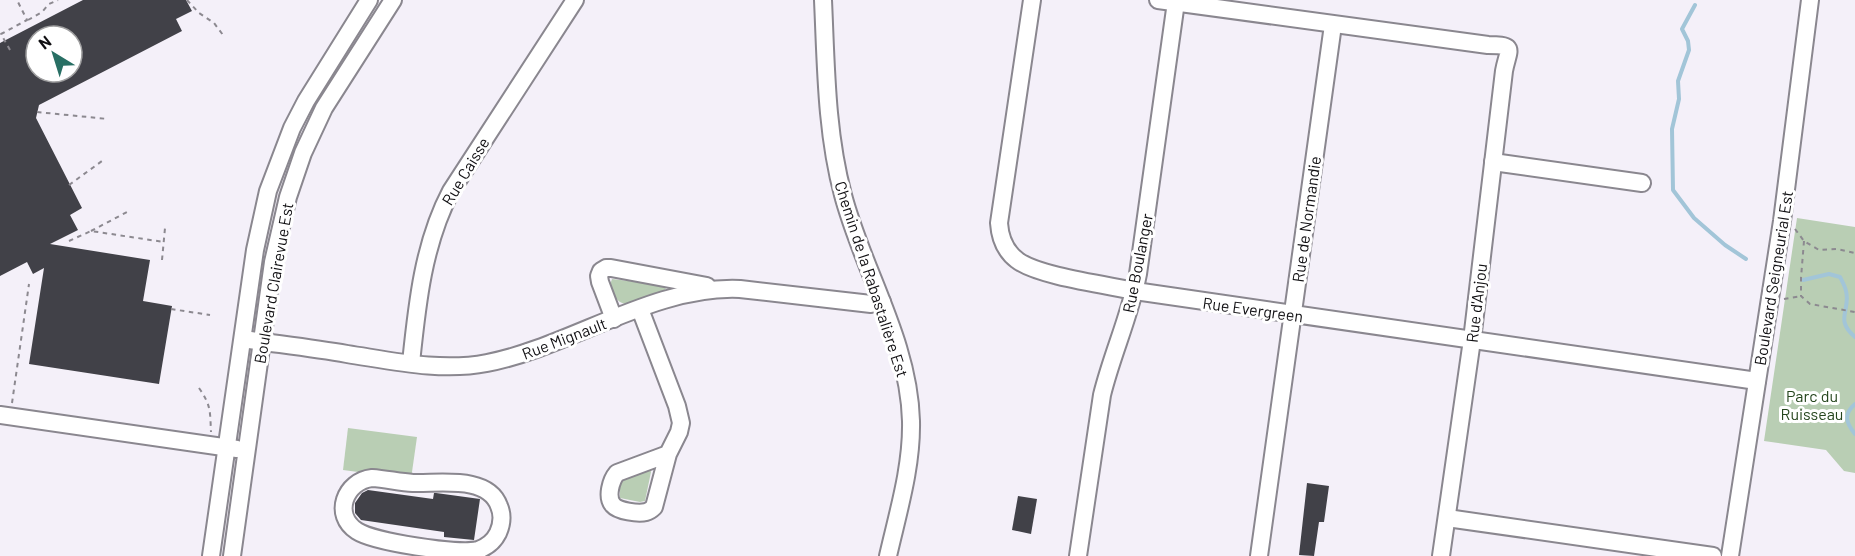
<svg xmlns="http://www.w3.org/2000/svg" width="1855" height="556" font-family="Barlow,sans-serif">
<rect width="100%" height="100%" fill="#f4f0f9"/>
<g fill="#b9ceb4">
<path d="M1797,218L1855,227V473L1844,471L1826,450L1764,441Z"/>
<path d="M612,279L662,285L666,288L664,291L628,304C616,304 614,294 610,285Z"/>
<path d="M348,428L417,437L411,479L343,470Z"/>
<path d="M650,469L651,472L645,501L640,502L620,498V483L622,479Z"/>
</g>
<g fill="none" stroke-linecap="round" stroke-linejoin="round">
<g stroke="#a2c5d8" stroke-width="4">
<path d="M1695,5L1682,29L1688,41L1689,50L1678,81L1679,99L1672,129L1673,190L1694,218L1725,245L1746,259"/>
<path d="M1803,280L1829,274L1840,277C1842,281 1845,286 1846,291C1851,311 1834,319 1855,337"/>
<path d="M1855,404C1843,414 1846,423 1855,434"/>
</g>
</g>
<g fill="#414148" fill-rule="evenodd">
<path d="M83,0H186L192,11L176,19L182,31L39,105L36,118L82,208L70,215L78,230L50,244L150,260L143,301L172,306L159,384L29,364L44,268L33,274L27,262L0,276V43ZM36,36H72V72H36Z"/>
<path d="M1307,483L1329,486L1324,522H1319L1314,556L1299,555Z"/>
<path d="M368,490L433,499L434,493H436L480,499L474,540L444,537V532L361,520L355,513V503L362,493Z"/>
<path d="M1018,496L1037,499L1031,534L1012,530Z"/>
</g>
<g fill="none" stroke-linecap="round" stroke-linejoin="round">
<g stroke="#8a878f" stroke-width="20">
<g id="minor">
<path d="M823,0C826,65 826,132 843,195C863,271 909,341 911,421C912,467 898,512 888,556"/>
<path d="M1032,0L999,223C1000,238 1005,251 1017,260C1037,276 1107,285 1135,291L1757,381"/>
<path d="M1158,0L1488,45C1517,45 1508,49 1504,71L1472,340L1441,556"/>
<path d="M1493,162L1642,183"/>
<path d="M640,309L677,406L681,423L679,432L668,454L654,507C651,510 650,511 646,512C638,514 618,511 613,505C606,497 611,480 617,473L668,454"/>
<path d="M614,319L600,282L599,276L601,271L606,268H611L707,286"/>
<path d="M243,339C277,344 312,348 347,354C393,361 441,372 487,363C570,347 654,285 740,289L871,304L882,302"/>
<path d="M411,363C417,305 423,244 451,191L575,0"/>
<path d="M0,415L237,449"/>
<path d="M372,478C386,479 399,482 413,483C439,484 488,475 499,506C503,515 502,524 498,533C494,541 487,547 478,550C458,555 374,542 357,531C332,515 345,481 372,478Z"/>
<path d="M1447,518L1713,556"/>
<path d="M211,556L255,250L268,191L292,128L306,101L369,0"/>
<path d="M232,556L273,262L288,197L303,153L324,108L393,0"/>
<path d="M1078,556L1102,395C1112,354 1130,316 1138,274L1176,2"/>
<path d="M1259,556L1333,25"/>
<path d="M1730,556L1782,221L1810,0"/>
</g>
</g>
<g stroke="#8c8990" stroke-width="2" stroke-dasharray="4.5 4.5" stroke-linecap="butt">
<path d="M187,0L199,13L214,23L223,35"/>
<path d="M28,20L42,12L49,4L58,0"/>
<path d="M10,50L1,34L27,20L17,0"/>
<path d="M37,112L108,119"/>
<path d="M69,185L102,161"/>
<path d="M1795,229L1804,241L1819,250L1837,249L1855,253"/>
<path d="M91,231L129,211"/>
<path d="M69,241L91,231L164,242"/>
<path d="M1804,241L1801,278V296L1810,304L1855,312"/>
<path d="M162,260L165,228"/>
<path d="M1784,299L1801,296"/>
<path d="M171,309L210,315"/>
<path d="M199,388C211,405 210,411 211,432"/>
<path d="M12,403L29,284"/>
</g>
<use href="#minor" stroke="#fff" stroke-width="16"/>
</g>
<g text-anchor="middle" dominant-baseline="central" stroke-width="6" stroke-linejoin="round" paint-order="stroke">
<g font-size="16" fill="#100f12" stroke="#fff">
<text transform="translate(465 171) rotate(-59)">Rue Caisse</text>
<text transform="translate(1306 219) rotate(-82)">Rue de Normandie</text>
<text transform="translate(1137 263) rotate(-79)">Rue Boulanger</text>
<text transform="translate(1773 278) rotate(-81)">Boulevard Seigneurial Est</text>
<text transform="translate(872 279) rotate(72)">Chemin de la Rabastalière Est</text>
<text transform="translate(273 283) rotate(-80)">Boulevard Clairevue Est</text>
<text transform="translate(1476 303) rotate(-83)">Rue d'Anjou</text>
<text transform="translate(1253 309) rotate(8)">Rue Evergreen</text>
<text transform="translate(564 338) rotate(-21)">Rue Mignault</text>
</g>
<g font-size="16" fill="#25451d" stroke="#fff">
<text x="1812" y="395">Parc du<tspan x="1812" dy="18">Ruisseau</tspan></text>
</g>
</g>
<g transform="translate(54 54) rotate(322)"><circle r="28" fill="#ffffff" stroke="#9f9fa0" stroke-width="1.5"/>
<path d="M0-4.5L10 22L0 15L-10 22Z" fill="#286f64"/>
<text y="-9" font-size="16" font-weight="bold" text-anchor="middle" fill="#100f12">N</text>
</g>
</svg>
